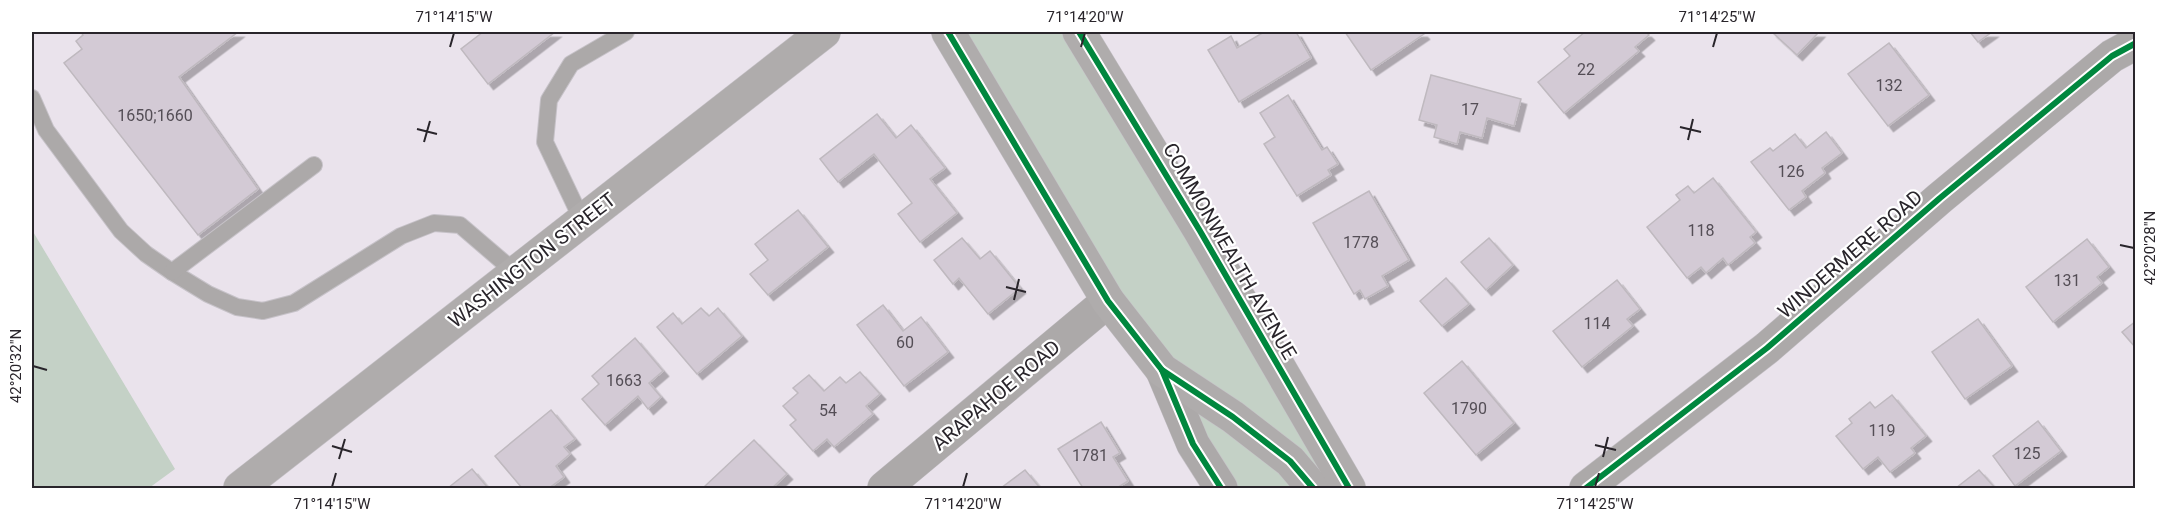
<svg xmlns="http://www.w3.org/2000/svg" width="2167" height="520" font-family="Roboto,sans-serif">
<defs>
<filter id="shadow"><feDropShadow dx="5.5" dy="5.5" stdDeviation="0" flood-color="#0004"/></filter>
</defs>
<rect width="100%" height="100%" fill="#eae3ec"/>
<g fill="#c4d1c6">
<path d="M948,32H1079L1349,488H1224Z"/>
<path d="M32,230L175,469L149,488H32Z"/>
</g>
<g fill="#d3cad5" stroke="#bfb9bf" stroke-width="1.5" filter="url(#shadow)">
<path d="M81,32H238L179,77L258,189L198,235L64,63L82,49L76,41L83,35Z"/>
<path d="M483,32H555L488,84L461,49Z"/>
<path d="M1264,32H1296L1311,58L1239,102L1208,50L1231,36L1237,48Z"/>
<path d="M1345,32H1422L1424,34L1371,70Z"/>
<path d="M1585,32H1646L1649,35L1635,47L1639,51L1564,113L1538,82L1570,56L1564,49Z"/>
<path d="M1772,32H1819L1797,55Z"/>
<path d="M1970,32H1992L1978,42Z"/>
<path d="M1889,43L1929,95L1888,126L1848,74Z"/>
<path d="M1431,75L1521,99L1514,126L1487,118L1482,138L1460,132L1457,144L1434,137L1437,125L1419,120Z"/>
<path d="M1288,95L1322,150L1327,147L1338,164L1328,170L1331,175L1297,196L1264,144L1275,137L1260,113Z"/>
<path d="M877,114L896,138L911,125L945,168L930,179L957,213L920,242L898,214L912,203L874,154L838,182L820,159Z"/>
<path d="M1826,132L1842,153L1822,168L1825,173L1802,191L1806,197L1789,210L1751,162L1770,148L1773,151L1795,134L1806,148Z"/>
<path d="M1713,178L1756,232L1750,237L1755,243L1728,265L1723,258L1706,273L1701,267L1687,278L1647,227L1680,200L1676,195L1688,186L1694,193Z"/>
<path d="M1369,191L1409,260L1382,276L1388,286L1365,299L1360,290L1354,294L1313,223Z"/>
<path d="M798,210L828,247L768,295L750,274L768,260L755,244Z"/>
<path d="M962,238L980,259L990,251L1020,288L988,314L959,278L953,284L934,260Z"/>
<path d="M1489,238L1513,265L1486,290L1461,262Z"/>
<path d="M2087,239L2109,267L2097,277L2102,283L2053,322L2026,287Z"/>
<path d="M1446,278L1469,304L1442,326L1420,301Z"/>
<path d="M1617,280L1640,309L1627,319L1633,326L1582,367L1553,331Z"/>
<path d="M883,305L903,331L921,317L948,352L904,386L857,325Z"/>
<path d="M701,308L709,316L718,308L742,336L697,374L657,327L673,313L682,324Z"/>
<path d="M1978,319L2012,366L1965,399L1932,352Z"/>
<path d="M2136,321V348L2122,332Z"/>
<path d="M635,338L663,371L649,383L661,397L648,409L638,396L605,425L582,399L599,384L592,376Z"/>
<path d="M1462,361L1514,423L1476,455L1424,393Z"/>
<path d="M860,372L880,394L866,406L873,414L834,447L827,439L813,451L790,425L796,420L783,406L798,393L793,388L809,375L824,391L840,377L846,383Z"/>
<path d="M1892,395L1926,436L1911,448L1915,453L1890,472L1878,457L1863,469L1836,436L1852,423L1849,419L1870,402L1875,408Z"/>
<path d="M551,410L575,439L564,447L570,454L556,466L564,477L549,488H522L495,456Z"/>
<path d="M2038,421L2061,451L2015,486L1993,456Z"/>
<path d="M1101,422L1120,453L1113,457L1128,481L1117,488H1083L1058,449Z"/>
<path d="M754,440L787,474L772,488H705L704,487Z"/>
<path d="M472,469L488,488H448Z"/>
<path d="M1025,470L1040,488H1001Z"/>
<path d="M1979,470L1995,488H1956Z"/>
</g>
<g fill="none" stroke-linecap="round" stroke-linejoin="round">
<g stroke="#c6c2c8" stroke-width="18">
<g id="lane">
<path d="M32,98L46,130L121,231L146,254L172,272L208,294L237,307L263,311L294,303L401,236L434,223L460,225L516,273"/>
<path d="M582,220L545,142L549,100L571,64L626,32"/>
<path d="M172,272L314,165"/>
</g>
</g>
<g stroke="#c6c2c8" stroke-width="34">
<g id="street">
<path d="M1162,370L1193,444L1221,488"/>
<path d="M884,488L1108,301"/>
<path d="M1586,488L1767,348L1940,198L2112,56L2136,43"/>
</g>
</g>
<g stroke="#c6c2c8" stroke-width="34">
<g id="primary">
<path d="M948,32L1108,301L1162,370L1233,417L1290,461L1313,488"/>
<path d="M1079,32L1200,231L1349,488"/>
<path d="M240,488L824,32"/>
</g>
</g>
<use href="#lane" stroke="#aca9a9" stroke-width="16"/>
<use href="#street" stroke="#aca9a9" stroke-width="33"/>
<use href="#primary" stroke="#afacac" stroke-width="33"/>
<g stroke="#fff" stroke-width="10">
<g id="cycleway">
<path d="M948,32L1108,301L1162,370L1193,444L1221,488"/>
<path d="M1079,32L1200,231L1349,488"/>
<path d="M1162,370L1233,417L1290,461L1313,488"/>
<path d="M1586,488L1767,348L1940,198L2112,56L2136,43"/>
</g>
</g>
<use href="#cycleway" stroke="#00873e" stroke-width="6"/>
</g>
<path fill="none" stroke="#29252b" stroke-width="2" d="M450,47L454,33M1081,47L1085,33M1713,47L1717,33M1680,127L1701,132M417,129L437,134M1688,140L1693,119M424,142L430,121M2120,245L2134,248M1006,287L1026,292M1014,300L1019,279M33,366L47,370M1595,445L1616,450M332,446L352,452M1603,457L1608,437M339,459L345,439M332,487L336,473M963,487L967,473M1595,487L1599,473"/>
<g text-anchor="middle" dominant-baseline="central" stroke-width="4.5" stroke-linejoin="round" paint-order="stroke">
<g font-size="16" fill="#544e56">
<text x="1586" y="69">22</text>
<text x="1889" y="85">132</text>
<text x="1470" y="109">17</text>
<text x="155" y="115">1650;1660</text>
<text x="1791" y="171">126</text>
<text x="1701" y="230">118</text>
<text x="1361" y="242">1778</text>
<text x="2067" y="280">131</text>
<text x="1597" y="323">114</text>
<text x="905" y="342">60</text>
<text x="624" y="380">1663</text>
<text x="1469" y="408">1790</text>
<text x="828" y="410">54</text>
<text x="1882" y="430">119</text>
<text x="2027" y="453">125</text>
<text x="1090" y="455">1781</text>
</g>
<g font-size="20" fill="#29252b" stroke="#fff">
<text transform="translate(1230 251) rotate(60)">COMMONWEALTH AVENUE</text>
<text transform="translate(1850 254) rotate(-41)">WINDERMERE ROAD</text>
<text transform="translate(532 260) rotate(-38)">WASHINGTON STREET</text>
<text transform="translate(996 395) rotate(-40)">ARAPAHOE ROAD</text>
</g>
</g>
<rect width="2167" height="520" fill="none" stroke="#ffffff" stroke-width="66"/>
<rect x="33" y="33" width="2101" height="454" fill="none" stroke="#29252b" stroke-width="2"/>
<g font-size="15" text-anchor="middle" fill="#29252b">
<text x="454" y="22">71°14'15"W</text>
<text x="1085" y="22">71°14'20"W</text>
<text x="1717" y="22">71°14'25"W</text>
<text transform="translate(2150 248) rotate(-90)" y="5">42°20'28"N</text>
<text transform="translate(16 366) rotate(-90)" y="5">42°20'32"N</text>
<text x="332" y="509">71°14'15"W</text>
<text x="963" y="509">71°14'20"W</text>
<text x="1595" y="509">71°14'25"W</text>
</g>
</svg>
